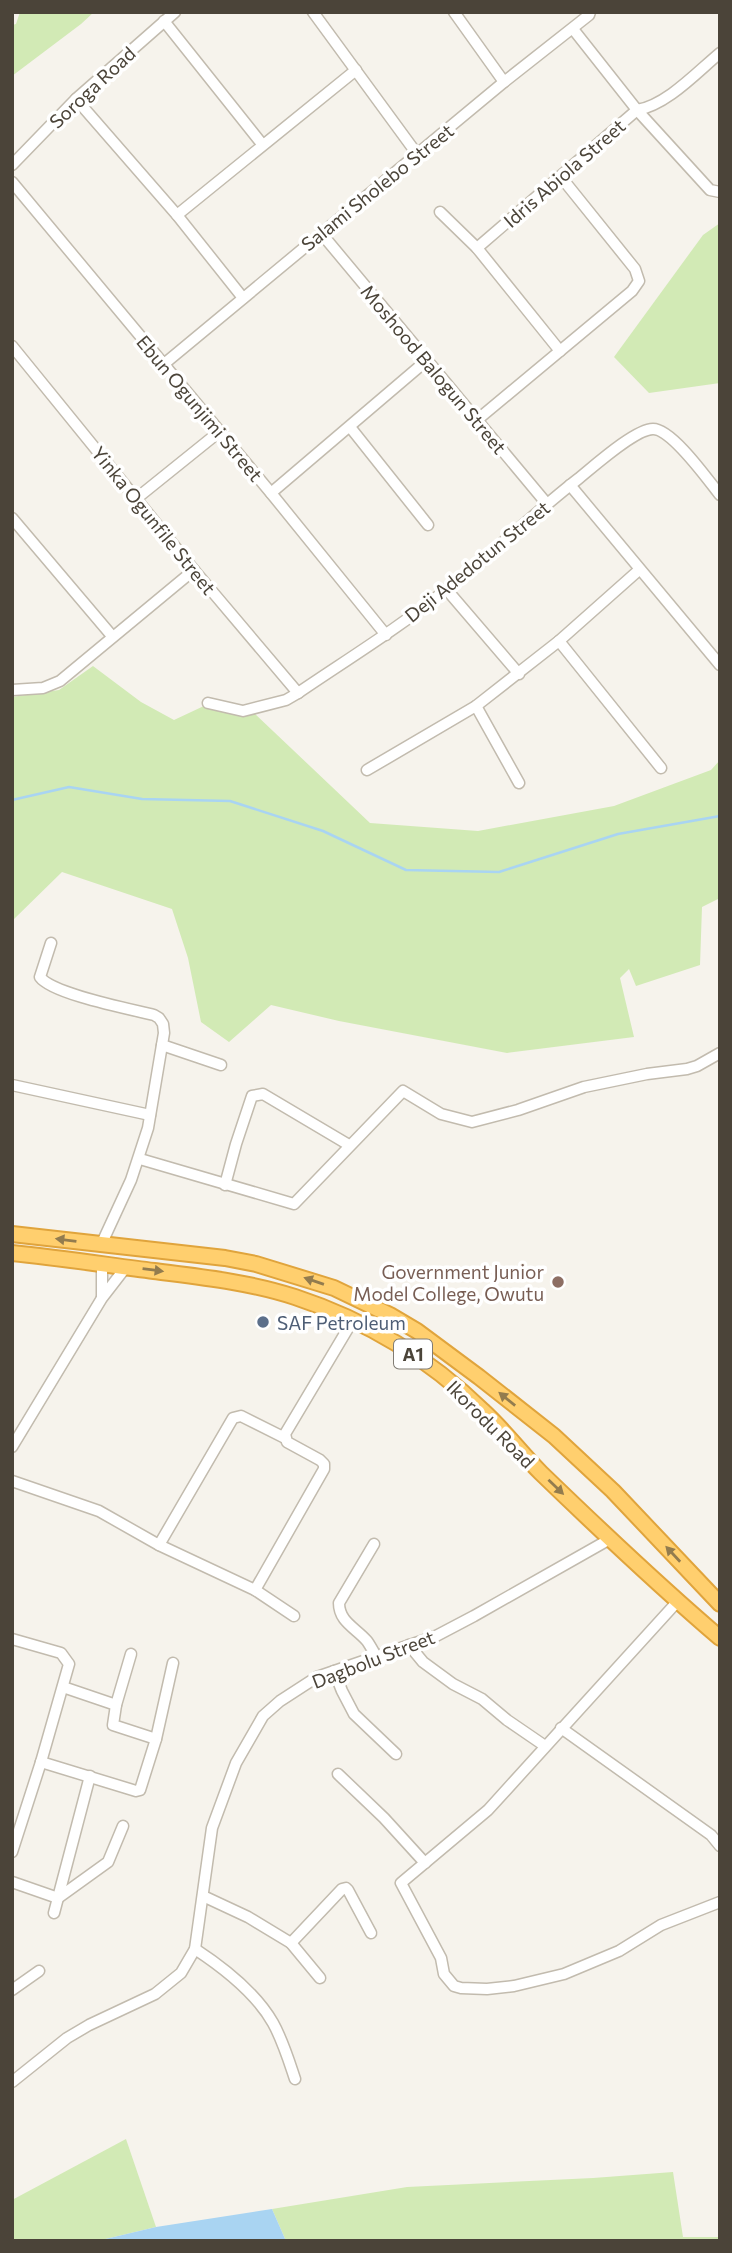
<svg xmlns="http://www.w3.org/2000/svg" width="732" height="2253" font-family="Commissioner,sans-serif">
<rect width="100%" height="100%" fill="#f6f3ec"/>
<g fill="#d2eab5">
<path d="M20,12H94L81,24L12,76V25L16,24Z"/>
<path d="M720,223V383L649,393L614,357L703,235Z"/>
<path d="M93,666L141,702L174,720L206,705L253,712L370,823L478,831L614,806L711,770L720,760V898L702,907L700,965L636,986L629,969L620,978L634,1037L507,1053L339,1021L271,1005L229,1042L201,1022L188,958L172,909L62,872L12,921V697L59,690Z"/>
<path d="M126,2139L156,2227L97,2241H12V2200Z"/>
<path d="M673,2172L683,2237H720V2241H286L272,2209L407,2187L593,2178Z"/>
</g>
<path fill="#a9d4f2" d="M272,2209L286,2241H97L156,2227Z"/>
<g fill="none" stroke-linecap="round" stroke-linejoin="round">
<path stroke="#a9d4f2" stroke-width="2.5" d="M12,800L69,787L142,799L230,801L323,831L406,870L499,872L618,834L720,816"/>
<g stroke="#c2bbae" stroke-width="13">
<g id="minor">
<path d="M313,12L417,154"/>
<path d="M454,12L504,82"/>
<path d="M164,21L262,144"/>
<path d="M573,29L637,110L710,190L720,192"/>
<path d="M76,99L177,215L243,298"/>
<path d="M12,165L76,99L175,12"/>
<path d="M12,182L271,493L386,635"/>
<path d="M440,212L477,248L560,351"/>
<path d="M177,215L356,70"/>
<path d="M321,233L547,504"/>
<path d="M477,248L637,110C667,105 697,72 720,53"/>
<path d="M12,346L194,570L298,693"/>
<path d="M164,364L504,82L589,15L590,12"/>
<path d="M477,420L632,291L639,281L635,269L561,177"/>
<path d="M350,427L428,525"/>
<path d="M570,485L720,665"/>
<path d="M271,493L426,361"/>
<path d="M137,498L219,432"/>
<path d="M12,518L112,636"/>
<path d="M447,590L519,674"/>
<path d="M559,641L661,768"/>
<path d="M12,690L43,688L60,681L194,570"/>
<path d="M208,703L243,711L286,700L298,693C348,659 400,627 447,589C492,554 533,514 578,479C593,467 635,429 653,429C672,429 708,480 720,495"/>
<path d="M476,706L519,783"/>
<path d="M367,770L476,706L559,641L639,570"/>
<path d="M51,943L40,977C52,994 130,1009 154,1015L159,1018L163,1024L164,1033L148,1128L131,1180L101,1245"/>
<path d="M162,1045L221,1065"/>
<path d="M12,1085L150,1115"/>
<path d="M140,1159L294,1204L403,1091L441,1114L472,1122L518,1110L584,1087L647,1074L687,1069L697,1066L720,1053"/>
<path d="M225,1185L236,1144L252,1096L263,1094L349,1145"/>
<path d="M102,1264V1297"/>
<path d="M12,1447L102,1298L126,1267"/>
<path d="M12,1481L99,1511L159,1545L255,1590L294,1616"/>
<path d="M374,1544L339,1603C339,1622 356,1628 367,1641C370,1645 373,1651 376,1656"/>
<path d="M159,1545L233,1418L241,1416L285,1438"/>
<path d="M255,1590L324,1469V1464L320,1460L287,1442L285,1434L353,1320"/>
<path d="M677,1602L488,1810L401,1883L441,1958L444,1974L454,1986L461,1988L487,1989L514,1986L564,1974L619,1951L661,1925L720,1902"/>
<path d="M12,1639L61,1653L69,1664L41,1762L12,1852"/>
<path d="M409,1645L423,1662L453,1684L482,1699L507,1720L545,1746"/>
<path d="M334,1671L342,1691L354,1714L396,1754"/>
<path d="M63,1687L116,1705L113,1725L156,1739"/>
<path d="M116,1705L131,1654"/>
<path d="M561,1728L711,1835L720,1846"/>
<path d="M41,1762L136,1791L140,1790L156,1739L173,1663"/>
<path d="M338,1774L384,1818L425,1863"/>
<path d="M12,1882L58,1898L108,1862L123,1826"/>
<path d="M203,1896L248,1917L291,1943L320,1978"/>
<path d="M54,1913L90,1776"/>
<path d="M291,1943L342,1889L346,1888L348,1890L371,1933"/>
<path d="M195,1949C224,1968 256,1993 273,2023C283,2041 289,2061 295,2079"/>
<path d="M12,1990L39,1971"/>
<path d="M12,2082L67,2038L89,2025L155,1994L181,1973L195,1949L212,1828L236,1763L263,1716L280,1701L317,1677L436,1636L474,1616L610,1539"/>
</g>
</g>
<g stroke="#e0a43c" stroke-width="18">
<g id="highway">
<path d="M12,1234L225,1258L256,1264L334,1288L390,1315L417,1331L479,1377L554,1436L613,1491L720,1604"/>
<path d="M12,1253C60,1258 107,1265 154,1271C201,1277 249,1282 295,1297C365,1320 430,1359 483,1411C504,1430 521,1453 541,1473C599,1529 658,1585 720,1638"/>
</g>
</g>
<use href="#minor" stroke="#fff" stroke-width="10"/>
<use href="#highway" stroke="#ffcf6e" stroke-width="14"/>
</g>
<defs><path id="oneway-solid" d="M-6-.8H1V-3.2L6.5 0L1 3.2V.8H-6Z" transform="scale(1.75)"/></defs>
<g fill="#937c4e">
<use href="#oneway-solid" transform="translate(66 1240) rotate(-173)"/>
<use href="#oneway-solid" transform="translate(153 1270) rotate(7)"/>
<use href="#oneway-solid" transform="translate(314 1281) rotate(-161)"/>
<use href="#oneway-solid" transform="translate(507 1399) rotate(-141)"/>
<use href="#oneway-solid" transform="translate(556 1487) rotate(44)"/>
<use href="#oneway-solid" transform="translate(673 1554) rotate(-133)"/>
</g>
<circle fill="#8d6e63" stroke="#fff" stroke-width="2.5" cx="558" cy="1282" r="7"/>
<circle fill="#5c6f8a" stroke="#fff" stroke-width="2.5" cx="263" cy="1322" r="7"/>
<g text-anchor="middle" dominant-baseline="central" stroke-width="7" stroke-linejoin="round" paint-order="stroke">
<rect fill="#fff" stroke="#817c74" stroke-width="2" x="394" y="1339.5" width="38" height="29" rx="5"/>
<g font-size="18" font-weight="bold" fill="#4b4439">
<text x="413" y="1354">A1</text>
</g>
<g font-size="19" fill="#4b4439" stroke="#fff">
<text transform="translate(92 87) rotate(-43)">Soroga Road</text>
<text transform="translate(564 173) rotate(-41)">Idris Abiola Street</text>
<text transform="translate(377 187) rotate(-39)">Salami Sholebo Street</text>
<text transform="translate(434 369) rotate(50)">Moshood Balogun Street</text>
<text transform="translate(200 408) rotate(50)">Ebun Ogunjimi Street</text>
<text transform="translate(154 520) rotate(51)">Yinka Ogunfile Street</text>
<text transform="translate(477 561) rotate(-39)">Deji Adedotun Street</text>
<text transform="translate(491 1424) rotate(45)">Ikorodu Road</text>
<text transform="translate(373 1659) rotate(-21)">Dagbolu Street</text>
</g>
<g font-size="19" fill="#785e54" stroke="#fff" text-anchor="end">
<text x="544" y="1271">Government Junior<tspan x="544" dy="22">Model College, Owutu</tspan></text>
</g>
<g font-size="19" fill="#4e5e75" stroke="#fff" text-anchor="start">
<text x="277" y="1322">SAF Petroleum</text>
</g>
</g>
<rect width="732" height="2253" fill="none" stroke="#4b4439" stroke-width="28"/>
</svg>
